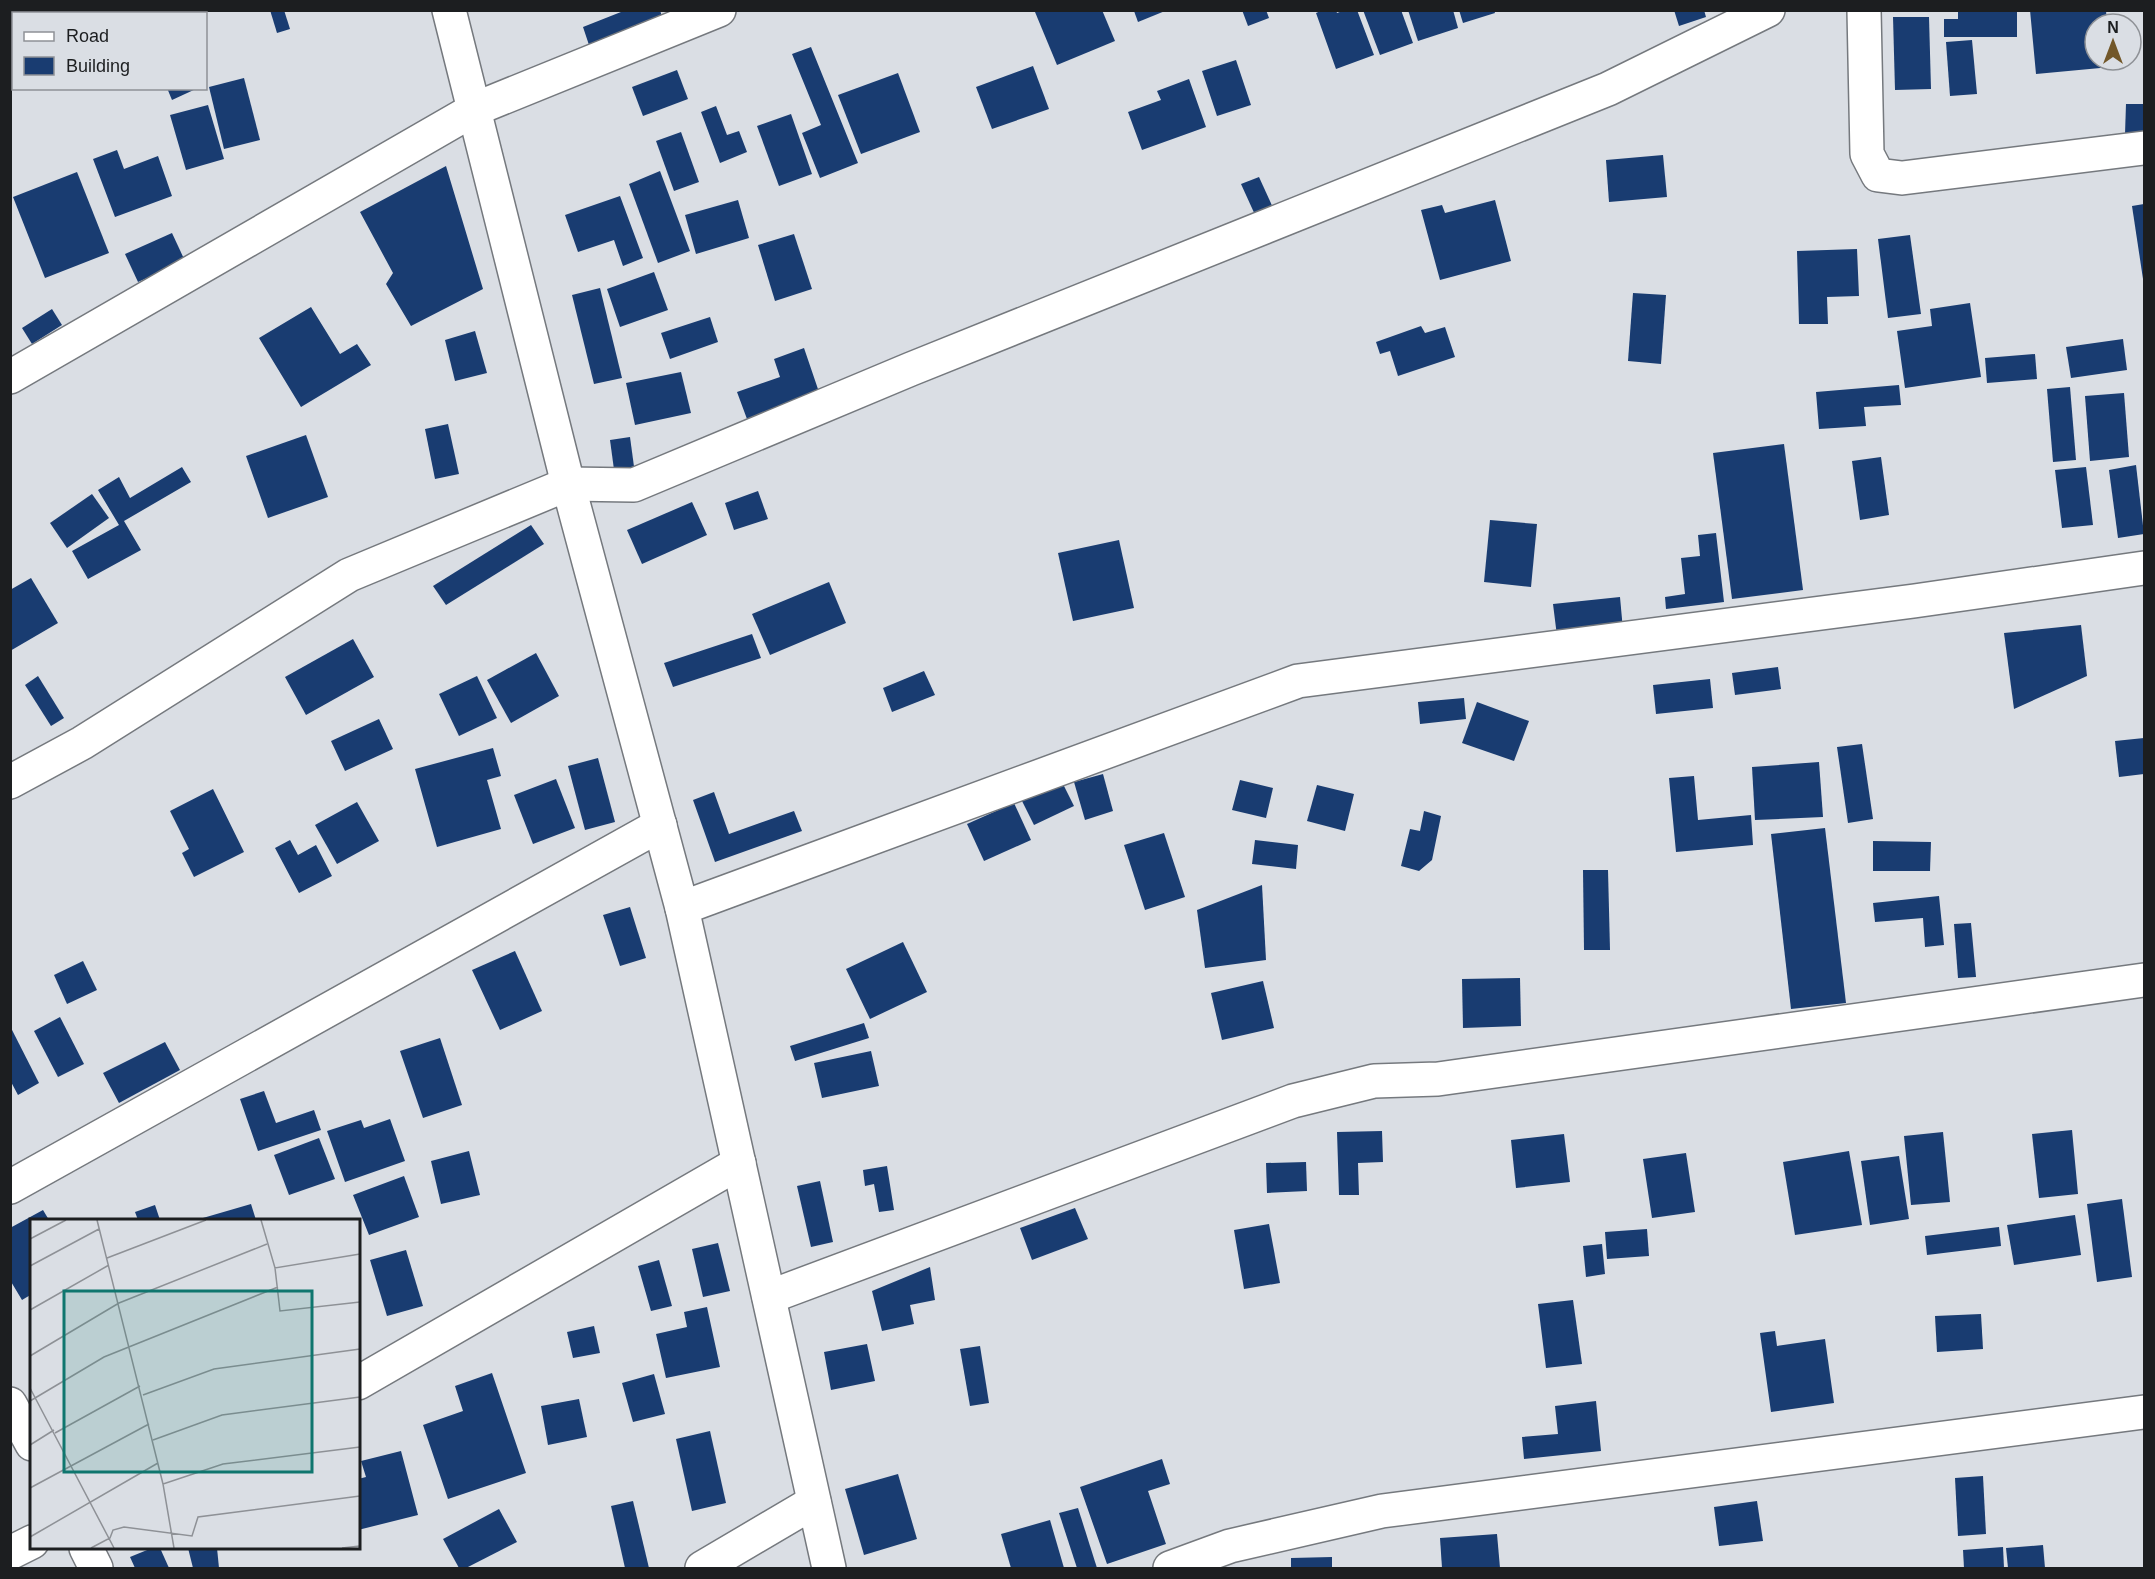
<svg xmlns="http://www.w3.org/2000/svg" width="2155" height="1579" font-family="Arial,sans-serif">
<rect width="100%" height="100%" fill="#dadee4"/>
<g fill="#193c71">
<path d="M270,10H284L290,29L277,33Z"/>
<path d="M626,10H660L662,17L589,45L583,27Z"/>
<path d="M1039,10H1102L1115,41L1057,65L1035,12Z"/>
<path d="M1242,10H1266L1269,18L1248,26Z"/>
<path d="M1323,10H1336L1337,13L1345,10H1357L1374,55L1336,69L1316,13Z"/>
<path d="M1363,10H1401L1413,43L1380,55Z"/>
<path d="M1408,10H1453L1458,28L1418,41Z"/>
<path d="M1459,10H1494L1495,13L1463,23Z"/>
<path d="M1674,10H1704L1706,17L1679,26Z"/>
<path d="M1958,10H2017V37H1944V19H1958Z"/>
<path d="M2030,10H2106L2107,24H2095V60H2110L2111,67L2036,74Z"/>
<path d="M1134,11H1165L1138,22Z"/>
<path d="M1893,17H1929L1931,89L1895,90Z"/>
<path d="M1972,40L1977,94L1950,96L1946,42Z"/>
<path d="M811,47L858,163L820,178L802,133L821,125L792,54Z"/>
<path d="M1236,60L1251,105L1217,116L1202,71Z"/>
<path d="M1033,66L1049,109L992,129L976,87Z"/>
<path d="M677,70L688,99L643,116L632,87Z"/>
<path d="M898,73L920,132L861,154L838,95Z"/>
<path d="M244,78L260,140L224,149L209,87Z"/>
<path d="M1189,79L1206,127L1142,150L1128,112L1161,100L1157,91Z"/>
<path d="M167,88H198L172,100Z"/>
<path d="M2126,104H2144V135L2125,134Z"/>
<path d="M208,105L224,159L186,170L170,115Z"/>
<path d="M716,106L727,135L739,131L747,152L720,163L701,112Z"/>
<path d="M791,114L812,174L779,186L757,126Z"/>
<path d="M681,132L699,182L674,191L656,141Z"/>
<path d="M117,150L124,169L158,156L172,196L115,217L93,159Z"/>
<path d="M1663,155L1667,197L1609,202L1606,160Z"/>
<path d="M446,166L483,289L411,326L386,284L393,273L360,212Z"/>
<path d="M660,171L690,251L658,263L629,184Z"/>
<path d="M77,172L109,253L45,278L13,197Z"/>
<path d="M1259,177L1274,210L1256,217L1241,184Z"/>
<path d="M620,196L643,258L623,266L614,240L578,252L565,215Z"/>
<path d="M738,200L749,238L696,254L685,215Z"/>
<path d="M1495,200L1511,261L1440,280L1421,210L1442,205L1445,213Z"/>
<path d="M2144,204V279H2143L2132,206Z"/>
<path d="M172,233L185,261L138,282L125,254Z"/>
<path d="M794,234L812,289L775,301L758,245Z"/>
<path d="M1910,235L1921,314L1888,318L1878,239Z"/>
<path d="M1857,249L1859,296L1827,297L1828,324H1799L1797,251Z"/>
<path d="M654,272L668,310L620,327L607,289Z"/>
<path d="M600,288L622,378L594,384L572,295Z"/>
<path d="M1633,293L1666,295L1661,364L1628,361Z"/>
<path d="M1970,303L1981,377L1905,388L1897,331L1932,326L1930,309Z"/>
<path d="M311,307L340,354L357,344L371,365L301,407L259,338Z"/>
<path d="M52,309L62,325L32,344L22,328Z"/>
<path d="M710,317L718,342L670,359L661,333Z"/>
<path d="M1421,326L1425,333L1445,327L1455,357L1398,376L1390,351L1380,354L1376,342Z"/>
<path d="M475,331L487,373L455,381L445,340Z"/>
<path d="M2123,339L2127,370L2071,378L2066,347Z"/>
<path d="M804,348L820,395L747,419L737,392L780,377L774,359Z"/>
<path d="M2035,354L2037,379L1987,383L1985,358Z"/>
<path d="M681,372L691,413L635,425L626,383Z"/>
<path d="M1899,385L1901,405L1864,407L1866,426L1819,429L1816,392Z"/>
<path d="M2070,387L2076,460L2053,462L2047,389Z"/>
<path d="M2124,393L2129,457L2090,461L2085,396Z"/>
<path d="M448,424L459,474L435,479L425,429Z"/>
<path d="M306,435L328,497L268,518L246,456Z"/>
<path d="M630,437L635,474L615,477L610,440Z"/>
<path d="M1784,444L1803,590L1732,599L1713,453Z"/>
<path d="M1881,457L1889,515L1860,520L1852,461Z"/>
<path d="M2136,465L2144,534L2118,538L2109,470Z"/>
<path d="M182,467L191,482L124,521L141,550L88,579L72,551L119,525L98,490L119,477L130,498Z"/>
<path d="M2086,467L2093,525L2062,528L2055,470Z"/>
<path d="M758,491L768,519L734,530L725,503Z"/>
<path d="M92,494L109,518L67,548L50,523Z"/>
<path d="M692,502L707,535L642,564L627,530Z"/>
<path d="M1490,520L1537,524L1531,587L1484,582Z"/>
<path d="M531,525L544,544L446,605L433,586Z"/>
<path d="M1716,533L1724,602L1666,609L1665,597L1685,594L1681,558L1700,556L1698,535Z"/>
<path d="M1119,540L1134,608L1073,621L1058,553Z"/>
<path d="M31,578L58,623L10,651V590Z"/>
<path d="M829,582L846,623L770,655L752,614Z"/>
<path d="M1620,597L1623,630L1557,636L1553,604Z"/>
<path d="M2081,625L2087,676L2014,709L2004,633Z"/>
<path d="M752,634L761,658L673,687L664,663Z"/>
<path d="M353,639L374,677L306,715L285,677Z"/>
<path d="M536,653L559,696L511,723L487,680Z"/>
<path d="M1778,667L1781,689L1735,695L1732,673Z"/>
<path d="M924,671L935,695L892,712L883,688Z"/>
<path d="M38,676L64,718L51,726L25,685Z"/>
<path d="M477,676L497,718L459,736L439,694Z"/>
<path d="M1710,679L1713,708L1656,714L1653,685Z"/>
<path d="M1464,698L1466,719L1420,724L1418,702Z"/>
<path d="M1477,702L1529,721L1514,761L1462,743Z"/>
<path d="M379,719L393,749L345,771L331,741Z"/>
<path d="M2144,738V774L2119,777L2115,741Z"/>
<path d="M1862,744L1873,819L1848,823L1837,747Z"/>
<path d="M493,748L501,776L487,780L501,829L437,847L415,769Z"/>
<path d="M598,758L615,822L585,830L568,766Z"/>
<path d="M1819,762L1823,817L1755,820L1752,767Z"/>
<path d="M1103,774L1113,811L1085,820L1074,782Z"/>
<path d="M1694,776L1698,820L1751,815L1753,845L1676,852L1669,778Z"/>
<path d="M556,779L575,828L533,844L514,795Z"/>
<path d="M1061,780L1074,806L1034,825L1021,799Z"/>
<path d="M1240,780L1273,788L1266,818L1232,810Z"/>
<path d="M1317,785L1354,794L1345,831L1307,821Z"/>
<path d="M213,789L244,852L194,877L182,853L189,849L170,811Z"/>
<path d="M714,792L729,834L794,811L802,831L715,862L693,800Z"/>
<path d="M357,802L379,841L337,864L315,825Z"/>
<path d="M1014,803L1031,840L984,861L967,824Z"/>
<path d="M1424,811L1441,816L1432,860L1419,871L1401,866L1410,829L1420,831Z"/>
<path d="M1825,828L1846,1003L1791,1009L1771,834Z"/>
<path d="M1164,833L1185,897L1145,910L1124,845Z"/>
<path d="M290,840L298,855L316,845L332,876L299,893L275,848Z"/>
<path d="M1255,840L1298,845L1296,869L1252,864Z"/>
<path d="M1873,841L1931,842L1930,871H1873Z"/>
<path d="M1583,870H1608L1610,950H1584Z"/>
<path d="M1262,885L1266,960L1205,968L1197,910Z"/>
<path d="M1939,896L1944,945L1925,947L1923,918L1875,922L1873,903Z"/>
<path d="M630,907L646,958L620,966L603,915Z"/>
<path d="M1971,923L1976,977L1958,978L1954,924Z"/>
<path d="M903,942L927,992L870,1019L846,969Z"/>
<path d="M515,951L542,1011L500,1030L472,970Z"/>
<path d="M83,961L97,990L67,1004L54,975Z"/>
<path d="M1520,978L1521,1026L1463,1028L1462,979Z"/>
<path d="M1263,981L1274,1028L1222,1040L1211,993Z"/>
<path d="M60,1017L84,1064L58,1077L34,1031Z"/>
<path d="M864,1023L869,1038L795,1061L790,1046Z"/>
<path d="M10,1026L39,1083L18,1095L10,1080Z"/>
<path d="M440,1038L462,1105L423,1118L400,1051Z"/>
<path d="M165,1042L180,1070L119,1103L103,1073Z"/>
<path d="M871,1051L879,1086L822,1098L814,1063Z"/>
<path d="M264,1091L276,1123L314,1110L321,1130L258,1151L240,1099Z"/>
<path d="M390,1119L405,1161L345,1182L327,1131L361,1120L364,1128Z"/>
<path d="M2072,1130L2078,1194L2039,1198L2032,1134Z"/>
<path d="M1382,1131L1383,1162L1358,1163L1359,1195H1339L1337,1132Z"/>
<path d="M1943,1132L1950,1202L1911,1205L1904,1136Z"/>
<path d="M1564,1134L1570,1182L1516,1188L1511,1140Z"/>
<path d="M319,1138L335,1179L289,1195L274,1155Z"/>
<path d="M469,1151L480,1195L441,1204L431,1161Z"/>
<path d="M1849,1151L1862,1225L1795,1235L1783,1162Z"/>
<path d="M1686,1153L1695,1212L1652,1218L1643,1159Z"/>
<path d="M1899,1156L1909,1219L1870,1225L1861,1161Z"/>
<path d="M1306,1162L1307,1191L1267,1193L1266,1163Z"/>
<path d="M887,1166L894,1210L879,1212L874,1184L865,1186L863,1170Z"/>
<path d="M404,1176L419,1217L369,1235L353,1195Z"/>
<path d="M820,1181L833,1242L811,1247L797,1186Z"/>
<path d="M2122,1199L2132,1277L2097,1282L2087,1204Z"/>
<path d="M251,1204L256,1220H196Z"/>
<path d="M155,1205L160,1220H138L135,1212Z"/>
<path d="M1075,1208L1088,1239L1032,1260L1020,1228Z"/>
<path d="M43,1210L49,1220H32V1294L22,1300L10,1280V1228Z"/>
<path d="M2075,1215L2081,1255L2014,1265L2007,1225Z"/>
<path d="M1269,1224L1280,1283L1244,1289L1234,1230Z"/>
<path d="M1999,1227L2001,1246L1927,1255L1925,1236Z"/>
<path d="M1647,1229L1649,1256L1607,1259L1605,1232Z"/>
<path d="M718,1243L730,1291L703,1297L692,1249Z"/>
<path d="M1602,1244L1605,1274L1586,1277L1583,1246Z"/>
<path d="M406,1250L423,1306L387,1316L370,1260Z"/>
<path d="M659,1260L672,1306L651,1311L638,1266Z"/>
<path d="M930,1267L935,1300L910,1305L914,1324L882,1331L872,1291Z"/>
<path d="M1573,1300L1582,1364L1546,1368L1538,1304Z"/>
<path d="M707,1307L720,1367L666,1378L656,1334L687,1327L684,1312Z"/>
<path d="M1981,1314L1983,1349L1937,1352L1935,1316Z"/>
<path d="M594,1326L600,1353L573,1358L567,1332Z"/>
<path d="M1775,1331L1777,1346L1825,1339L1834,1403L1771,1412L1760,1333Z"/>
<path d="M867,1344L875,1381L831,1390L824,1352Z"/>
<path d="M980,1346L989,1403L970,1406L960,1349Z"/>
<path d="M492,1373L526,1473L448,1499L423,1425L463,1411L455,1386Z"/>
<path d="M654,1374L665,1414L633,1422L622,1383Z"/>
<path d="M579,1399L587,1437L548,1445L541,1406Z"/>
<path d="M1596,1401L1601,1451L1524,1459L1522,1437L1558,1434L1555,1406Z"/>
<path d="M710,1431L726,1503L692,1511L676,1439Z"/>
<path d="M401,1451L418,1515L358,1530V1479L366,1477L361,1461Z"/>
<path d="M1162,1459L1170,1484L1148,1491L1166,1544L1107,1564L1080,1487Z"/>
<path d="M898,1474L917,1539L864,1555L845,1489Z"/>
<path d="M1983,1476L1986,1534L1958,1536L1955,1478Z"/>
<path d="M633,1501L649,1568H625L611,1506Z"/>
<path d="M1757,1501L1763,1541L1719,1546L1714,1507Z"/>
<path d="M1078,1508L1097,1568H1077L1059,1513Z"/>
<path d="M499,1509L517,1542L466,1568H459L443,1539Z"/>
<path d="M1050,1520L1064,1568H1011L1001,1534Z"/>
<path d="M1497,1534L1500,1568H1442L1440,1538Z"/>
<path d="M2043,1545L2045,1568H2008L2006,1548Z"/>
<path d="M2003,1547L2004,1568H1964L1963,1550Z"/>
<path d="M152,1548H160L169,1568H135L130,1557Z"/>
<path d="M188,1548H217L219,1568H193Z"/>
<path d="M1332,1557V1568H1291V1558Z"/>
</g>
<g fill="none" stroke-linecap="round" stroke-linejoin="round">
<g stroke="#75797e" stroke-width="36">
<g id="street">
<path d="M449,10L568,484L682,908L829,1568"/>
<path d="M1864,10L1867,154L1878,175L1902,178L2144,148"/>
<path d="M10,377L475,109L719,10"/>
<path d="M10,782L82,743L349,575L568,484L634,485L911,369L1608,89L1768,10"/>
<path d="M682,908L1298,681L1914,601L2144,568"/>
<path d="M10,1187L660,825"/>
<path d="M769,1297L1293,1101L1374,1081L1438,1079L2144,980"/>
<path d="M358,1383L739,1163"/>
<path d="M10,1404L32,1444"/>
<path d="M86,1548L96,1568"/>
<path d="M10,1553L32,1542"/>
<path d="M702,1568L814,1502"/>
<path d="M1170,1568L1230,1546L1382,1511L2144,1412"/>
</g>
</g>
<use href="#street" stroke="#fff" stroke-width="33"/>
</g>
<g transform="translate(30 1219)">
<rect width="330" height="330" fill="#dadee4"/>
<path fill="none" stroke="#8e9196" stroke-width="1.5" d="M67,1L133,265M231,1L245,49L330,35M0,20L36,1M77,39L176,1M0,47L69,10M245,49L250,92L330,83M0,91L79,46M0,137L89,84L237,25M0,169L84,329M113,176L184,150L330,130M0,182L74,138L248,68M25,214L110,167M123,221L192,196L330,178M0,226L24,211M0,269L119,205M0,318L128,244M61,329L80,319L83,311L94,308L162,317L168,298L330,277M144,329L133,265L193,245L330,228M312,329L330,327"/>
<path fill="#0f766e" fill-opacity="0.15" stroke="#0f766e" stroke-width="3" d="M34,72H282V253H34Z"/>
<rect width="330" height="330" fill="none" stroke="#1c1e20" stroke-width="3"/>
</g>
<rect width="2155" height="1579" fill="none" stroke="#1c1e20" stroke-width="24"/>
<rect x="12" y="12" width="195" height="78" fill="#dadee4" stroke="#8e9196" stroke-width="1.5"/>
<rect x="24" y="32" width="30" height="9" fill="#ffffff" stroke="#8e9196" stroke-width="1.5"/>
<text x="66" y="42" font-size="18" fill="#1c1e20">Road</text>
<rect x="24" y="57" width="30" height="18" fill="#193c71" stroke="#8e9196" stroke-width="1.5"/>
<text x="66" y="72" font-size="18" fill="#1c1e20">Building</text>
<g transform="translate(2113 42)"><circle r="28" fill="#dadee4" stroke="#8e9196" stroke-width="1.5"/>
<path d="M0-4.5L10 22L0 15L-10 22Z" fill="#725729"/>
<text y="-9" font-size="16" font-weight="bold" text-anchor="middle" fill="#1c1e20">N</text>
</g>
</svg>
